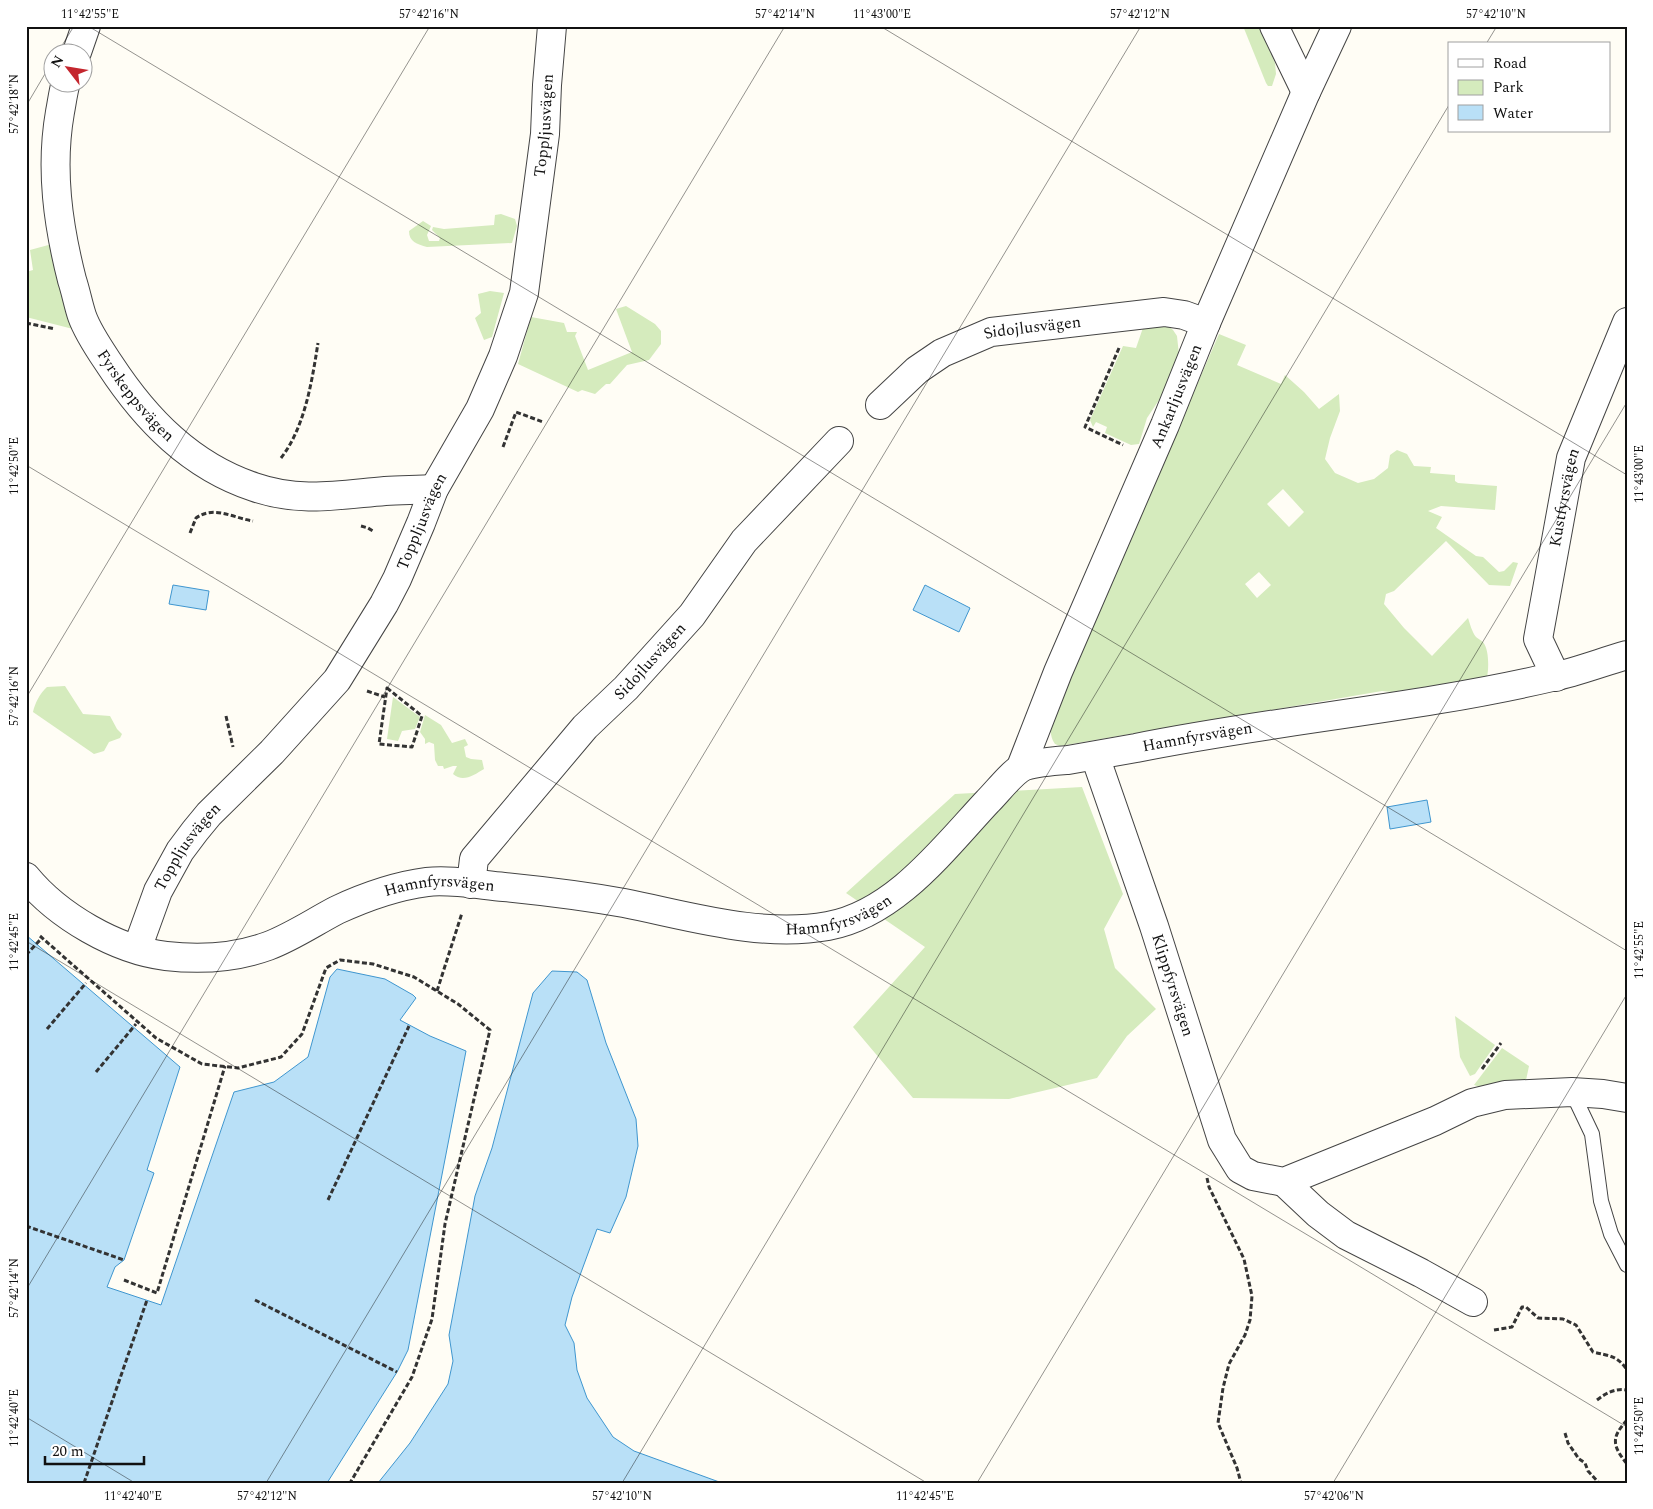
<svg xmlns="http://www.w3.org/2000/svg" width="1653" height="1509" font-family="Spectral,serif">
<rect width="100%" height="100%" fill="#fffdf5"/>
<g fill="#d5ebbd" fill-rule="evenodd">
<path d="M1243,26H1259L1275,63L1276,74L1272,86H1268L1266,83Z"/>
<path d="M501,214L515,219L517,226L512,243L427,247C417,244 409,242 409,231L423,221L431,226L427,235L429,241H439L440,238L432,230L433,227L444,229L494,225L495,215Z"/>
<path d="M52,244L73,329L26,317V272L33,270L30,250Z"/>
<path d="M490,291L504,293L492,337L484,340L475,318L481,313L478,294Z"/>
<path d="M626,306L655,324L661,331V344L649,360L627,365L610,384H606L595,394L582,390L578,392L518,364L531,317L564,323L567,332H577L575,336L588,370L632,352L616,309Z"/>
<path d="M1145,322L1166,324L1173,330L1177,336L1179,355L1171,382L1147,418L1139,444L1131,445L1105,433L1107,427L1096,422L1093,427L1090,420L1123,346L1136,348Z"/>
<path d="M1219,334L1246,345L1237,365L1281,384L1285,375L1304,392L1319,409L1339,394L1340,411L1330,438L1325,459L1335,473L1358,483L1374,479L1388,468L1390,455L1397,450L1407,454L1414,466L1431,467L1430,473L1455,475V481L1458,483L1497,486L1495,510L1441,506L1428,511L1442,517L1436,528L1476,556L1483,557L1499,572L1504,571L1513,562L1518,563L1510,586L1489,585L1446,541L1394,591L1386,594L1384,604L1404,628L1432,656L1468,618C1470,624 1472,632 1476,637C1478,639 1481,640 1483,642C1489,649 1489,668 1487,677L1392,692L1382,691L1060,746L1055,744C1048,734 1051,725 1054,714ZM1283,489L1304,512L1289,527L1267,504ZM1259,572L1271,585L1257,598L1245,584Z"/>
<path d="M65,686L83,714L110,716L117,729L122,734L120,738L109,742L104,751L94,754L33,712C35,703 40,693 47,687Z"/>
<path d="M393,697L420,717L415,729L402,731L398,741L387,739Z"/>
<path d="M425,715L441,725L452,743L465,739L468,745L464,747L466,757L471,759L482,760L484,769C474,775 463,783 453,774L457,766H453L444,769L443,766H438L435,760L434,744L429,742L425,744V739L420,732Z"/>
<path d="M1082,787L1123,894L1104,929L1115,968L1156,1009L1127,1036L1097,1078L1009,1099L913,1098L853,1027L925,947L846,893L955,794Z"/>
<path d="M1455,1016L1495,1045L1475,1074L1470,1076L1460,1057Z"/>
<path d="M1502,1048L1529,1066L1525,1085L1486,1089L1474,1085Z"/>
</g>
<g fill="#b9e0f7" stroke="#3f96cf">
<path d="M173,585L209,591L206,610L169,604Z"/>
<path d="M925,585L970,608L959,632L913,610Z"/>
<path d="M1427,800L1431,822L1390,829L1387,807Z"/>
<path d="M26,935L180,1067L147,1170L154,1173L124,1260L115,1267L107,1287L161,1305L234,1092L274,1082L308,1057L330,977L337,969L385,979L413,995L416,998L400,1020L430,1036L466,1051L408,1350L397,1372L327,1483H26Z"/>
<path d="M552,971L577,972L587,980L606,1043L636,1119L638,1146L626,1197L610,1233L597,1229L572,1297L565,1325L574,1343L577,1370L587,1398L613,1437L634,1451L722,1483H378L410,1443L448,1384L453,1361L449,1335L475,1196L492,1148L533,993Z"/>
</g>
<g fill="none" stroke-linecap="round" stroke-linejoin="round">
<g stroke="#444" stroke-width="16">
<path id="lane" d="M1572,1092L1592,1134L1601,1201L1611,1234L1627,1265"/>
</g>
<g stroke="#444" stroke-width="30">
<g id="street">
<path d="M1274,26L1306,92"/>
<path d="M77,52L86,26"/>
<path id="s1" d="M66,82C63,92 62,102 60,112C50,169 58,225 72,280C76,292 78,304 82,316C88,333 100,350 110,365C146,420 191,466 254,487C300,503 338,495 385,491C401,490 417,490 434,489"/>
<path id="s2" d="M880,405L917,370L942,353L991,332L1164,312L1184,315L1206,323"/>
<path id="s3" d="M1556,677L1538,639L1571,458L1627,322"/>
<path id="s4" d="M1095,756L1154,926L1222,1140L1240,1169L1253,1176L1284,1182L1435,1121L1472,1103L1505,1095L1572,1092L1603,1094L1627,1098"/>
<path id="s5" d="M1021,767L1058,672L1165,425L1206,323L1306,92L1337,26"/>
<path id="s6" d="M26,877C58,916 116,950 166,956C201,960 235,958 268,946C292,937 314,922 337,910C365,897 396,886 427,882C449,879 481,885 504,887C544,891 584,896 624,903C690,916 760,938 828,926C895,914 944,848 988,801C998,791 1014,770 1025,766C1038,762 1054,761 1068,760C1091,756 1113,752 1136,748C1274,720 1415,709 1552,677C1577,672 1602,662 1627,655"/>
<path id="s7" d="M471,884L474,859L585,727L626,688L692,615L744,541L839,441"/>
<path id="s8" d="M137,949L158,891L180,851L195,831L209,814L272,752L337,680L384,604L397,579L421,523L434,489L480,409L503,356L524,293L545,134L547,85L552,26"/>
<path d="M1284,1182L1318,1214L1346,1235L1421,1273L1473,1302"/>
</g>
</g>
<g stroke="#333" stroke-width="3" stroke-dasharray="5 2.5" stroke-linecap="butt">
<path d="M26,323L55,329"/>
<path d="M1119,348L1085,427L1123,445"/>
<path d="M503,447L516,412L543,422"/>
<path d="M281,458C305,427 312,381 318,343"/>
<path d="M361,526L368,528L373,531"/>
<path d="M190,533L196,518C214,505 233,518 253,521"/>
<path d="M387,688L422,716L412,747L379,744Z"/>
<path d="M367,691L385,697"/>
<path d="M226,716L233,747"/>
<path d="M40,936L156,1038L202,1064L238,1068L281,1057L302,1034L326,968L340,960L373,964L414,977L458,1004L490,1030L445,1224L432,1319L412,1377L350,1483"/>
<path d="M26,955L40,940"/>
<path d="M437,991L462,913"/>
<path d="M47,1029L86,983"/>
<path d="M1482,1069L1501,1043"/>
<path d="M96,1072L136,1024"/>
<path d="M1207,1178L1209,1187L1244,1259L1252,1296L1250,1320L1245,1335L1229,1364L1223,1388L1218,1423L1237,1468L1241,1483"/>
<path d="M328,1200L409,1026"/>
<path d="M26,1226L124,1260"/>
<path d="M124,1280L157,1293L225,1066"/>
<path d="M255,1300L397,1372"/>
<path d="M1494,1330L1512,1327L1522,1307H1526L1538,1318L1563,1319L1576,1325L1593,1352C1609,1356 1617,1355 1627,1370"/>
<path d="M1597,1400C1606,1393 1615,1388 1627,1390"/>
<path d="M1627,1420C1611,1438 1612,1445 1627,1464"/>
<path d="M1565,1433L1568,1443L1579,1459L1585,1463L1588,1471L1599,1483"/>
<path d="M84,1483L147,1300"/>
</g>
<use href="#lane" stroke="#fff" stroke-width="14"/>
<use href="#street" stroke="#fff" stroke-width="28"/>
</g>
<path fill="none" stroke="#111" stroke-width="1" stroke-opacity="0.45" d="M88,26L1627,951M880,26L1627,475M1486,44L1497,26M58,52L74,26M26,106L52,62M26,465L1627,1427M26,698L430,26M26,941L927,1483M26,1290L785,26M26,1417L135,1483M266,1483L1141,26M622,1483L1449,105M977,1483L1627,402M1333,1483L1627,994"/>
<g text-anchor="middle" dominant-baseline="central" stroke-width="5" stroke-linejoin="round" paint-order="stroke">
<g font-size="16" fill="#111" stroke="#fff">
<text stroke="none"><textPath href="#s8" startOffset="940">Toppljusvägen</textPath></text>
<text stroke="none"><textPath href="#s2" startOffset="176">Sidojlusvägen</textPath></text>
<text stroke="none"><textPath href="#s1" startOffset="334">Fyrskeppsvägen</textPath></text>
<text stroke="none"><textPath href="#s5" startOffset="402">Ankarljusvägen</textPath></text>
<text stroke="none"><textPath href="#s3" startOffset="186">Kustfyrsvägen</textPath></text>
<text stroke="none"><textPath href="#s8" startOffset="520">Toppljusvägen</textPath></text>
<text stroke="none"><textPath href="#s7" startOffset="290">Sidojlusvägen</textPath></text>
<text stroke="none"><textPath href="#s6" startOffset="1278">Hamnfyrsvägen</textPath></text>
<text stroke="none"><textPath href="#s8" startOffset="115">Toppljusvägen</textPath></text>
<text stroke="none"><textPath href="#s6" startOffset="452">Hamnfyrsvägen</textPath></text>
<text stroke="none"><textPath href="#s6" startOffset="858">Hamnfyrsvägen</textPath></text>
<text stroke="none"><textPath href="#s4" startOffset="242">Klippfyrsvägen</textPath></text>
</g>
</g>
<rect width="1653" height="1509" fill="none" stroke="#ffffff" stroke-width="55"/>
<rect x="1448" y="42" width="162" height="90" fill="#ffffff" stroke="#a0a0a0"/>
<rect x="1458" y="59" width="25" height="8" fill="#ffffff" stroke="#a0a0a0"/>
<text x="1493" y="68" font-size="15" fill="#111111">Road</text>
<rect x="1458" y="80" width="25" height="15" fill="#d5ebbd" stroke="#a0a0a0"/>
<text x="1493" y="92" font-size="15" fill="#111111">Park</text>
<rect x="1458" y="105" width="25" height="15" fill="#b9e0f7" stroke="#a0a0a0"/>
<text x="1493" y="118" font-size="15" fill="#111111">Water</text>
<g transform="translate(68 68) rotate(301)"><circle r="24" fill="#ffffff" stroke="#a0a0a0"/>
<path d="M0-4L9 19L0 12L-9 19Z" fill="#c4262e"/>
<text y="-8" font-size="14" font-weight="bold" text-anchor="middle" fill="#111111">N</text>
</g>
<path d="M45 1456v8h99v-8" fill="none" stroke="#111111" stroke-width="2.5"/>
<text x="52" y="1456" font-size="15" fill="#111111" stroke="#ffffff" stroke-width="4" paint-order="stroke">20 m</text>
<rect x="28" y="28" width="1598" height="1454" fill="none" stroke="#111" stroke-width="2"/>
<g font-size="12" text-anchor="middle" fill="#111">
<text x="90" y="18">11°42'55"E</text>
<text x="429" y="18">57°42'16"N</text>
<text x="785" y="18">57°42'14"N</text>
<text x="882" y="18">11°43'00"E</text>
<text x="1140" y="18">57°42'12"N</text>
<text x="1496" y="18">57°42'10"N</text>
<text transform="translate(14 104) rotate(-90)" y="4">57°42'18"N</text>
<text transform="translate(14 466) rotate(-90)" y="4">11°42'50"E</text>
<text transform="translate(1639 474) rotate(-90)" y="4">11°43'00"E</text>
<text transform="translate(14 696) rotate(-90)" y="4">57°42'16"N</text>
<text transform="translate(14 942) rotate(-90)" y="4">11°42'45"E</text>
<text transform="translate(1639 950) rotate(-90)" y="4">11°42'55"E</text>
<text transform="translate(14 1288) rotate(-90)" y="4">57°42'14"N</text>
<text transform="translate(14 1418) rotate(-90)" y="4">11°42'40"E</text>
<text transform="translate(1639 1426) rotate(-90)" y="4">11°42'50"E</text>
<text x="133" y="1500">11°42'40"E</text>
<text x="267" y="1500">57°42'12"N</text>
<text x="622" y="1500">57°42'10"N</text>
<text x="925" y="1500">11°42'45"E</text>
<text x="1334" y="1500">57°42'06"N</text>
</g>
</svg>
